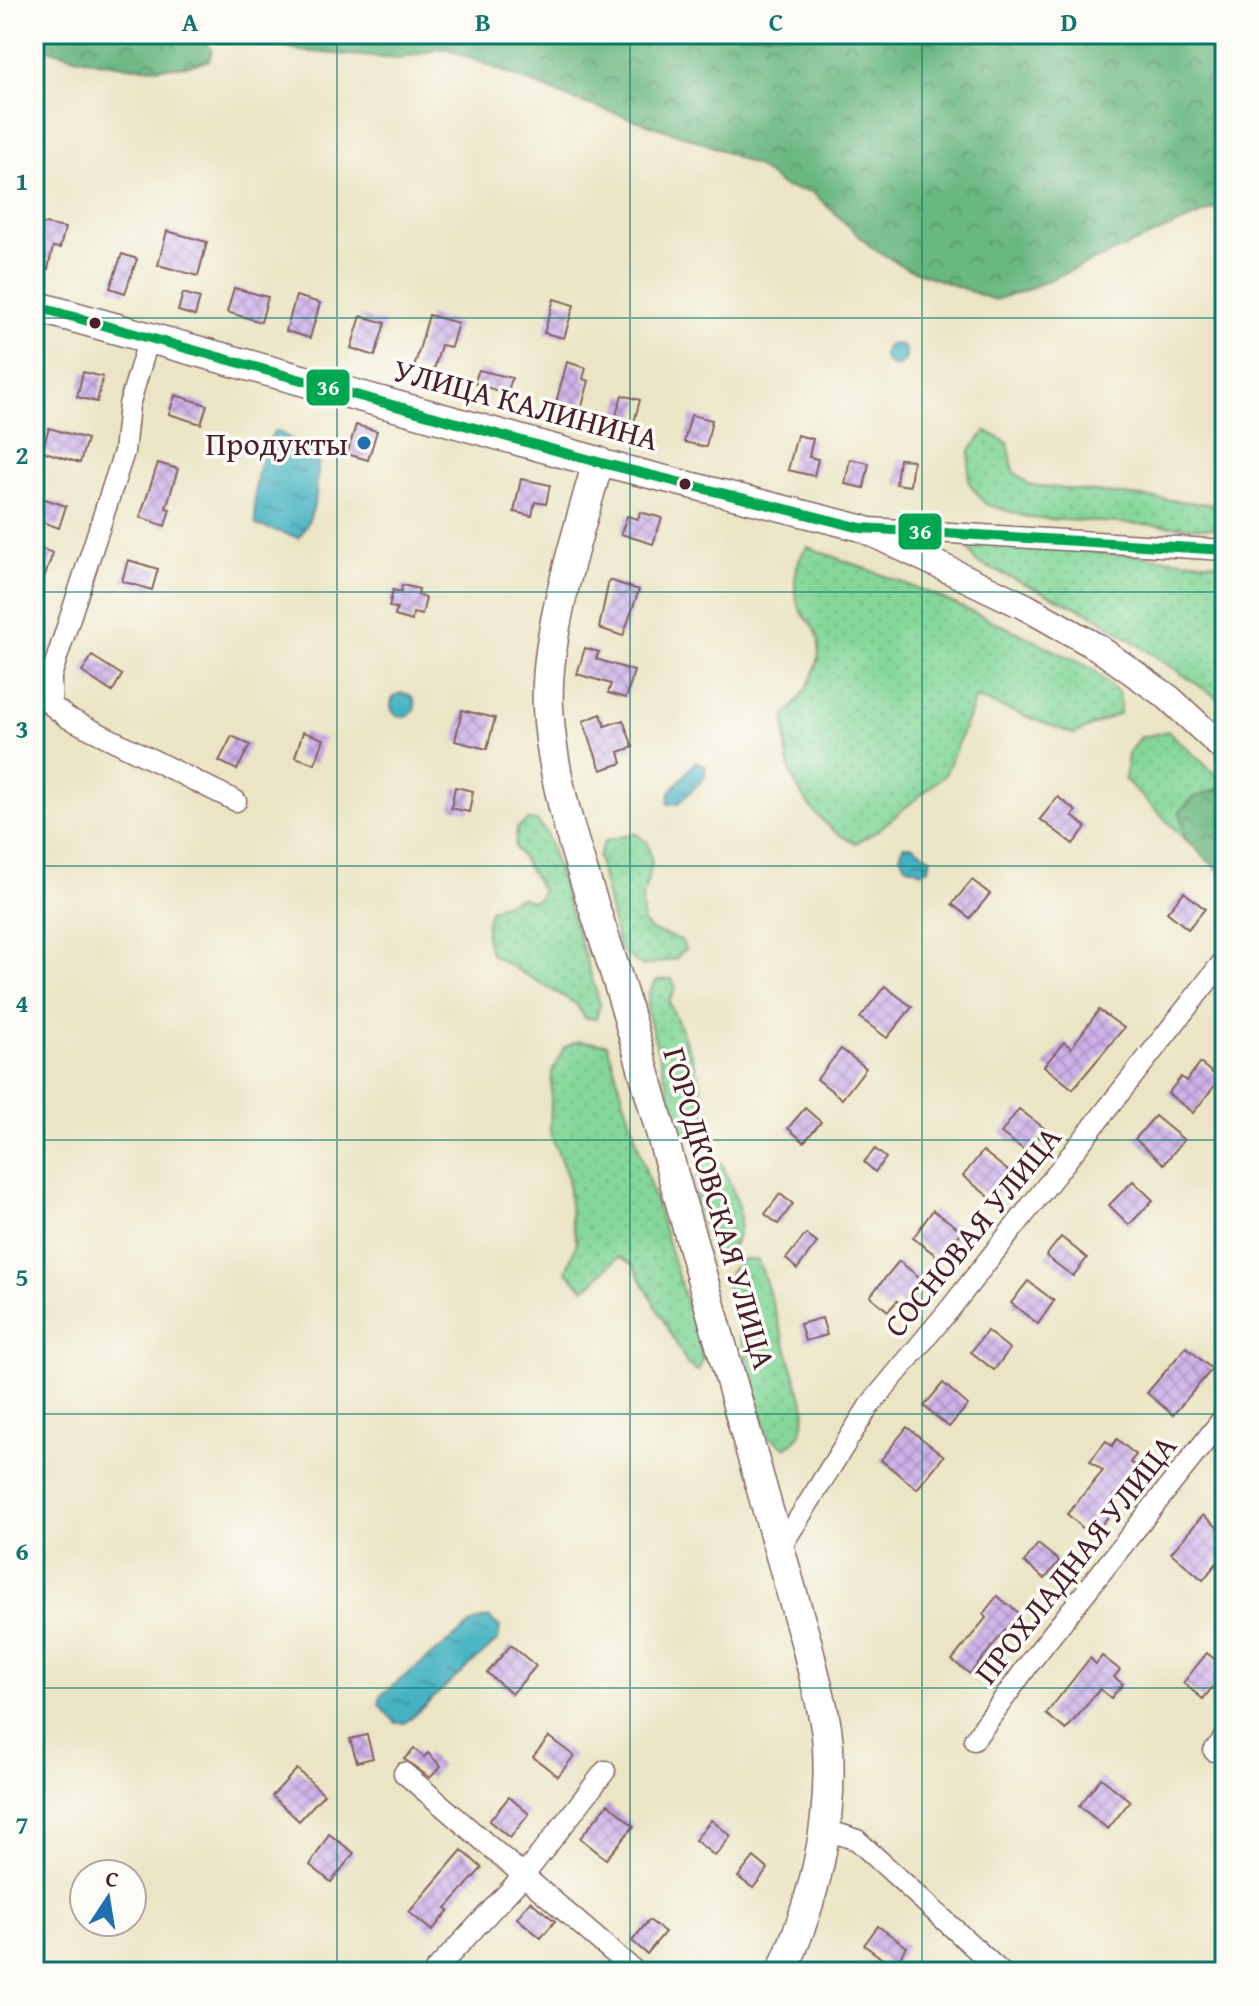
<svg xmlns="http://www.w3.org/2000/svg" width="1259" height="2006" font-family="'Gentium Book Plus',serif">
<defs>
<pattern id="grass-dots" width="8" height="8" patternUnits="userSpaceOnUse" patternTransform="scale(2)"><rect width="8" height="8" fill="#84d799"/><path d="M2 2h.1M6 6h.1" fill="none" stroke="#74b884" stroke-width="1.8" stroke-linecap="round"/></pattern>
<pattern id="forest-crowns" width="20" height="18" patternUnits="userSpaceOnUse" patternTransform="scale(2)"><rect width="20" height="18" fill="#6bb881"/><path d="M2 6a3 3 0 1 1 6 0M12 15a3 3 0 1 1 6 0" fill="none" stroke="#5a956a"/></pattern>
<pattern id="water-ripples" width="26" height="14" patternUnits="userSpaceOnUse" patternTransform="scale(2)"><rect width="26" height="14" fill="#45b3c1"/><path d="M2 4q2-2 4 0t4 0M15 11q2-2 4 0t4 0" fill="none" stroke="#3c919d"/></pattern>
<pattern id="building-cross-hatch" width="8" height="8" patternUnits="userSpaceOnUse" patternTransform="scale(2)"><rect width="8" height="8" fill="#ceb3ea"/><path d="M0 0l8 8M0 8l8-8" fill="none" stroke="#a991be"/></pattern>
</defs>
<rect width="100%" height="100%" fill="#fdfcf7"/>
<filter id="ink" filterUnits="userSpaceOnUse"><feTurbulence type="fractalNoise" baseFrequency=".0125" numOctaves="2"/><feDisplacementMap in="SourceGraphic" scale="16" xChannelSelector="R" yChannelSelector="G"/><feConvolveMatrix kernelMatrix="1 2 1 2 8 2 1 2 1" color-interpolation-filters="sRGB"/></filter>
<filter id="wash" filterUnits="userSpaceOnUse"><feTurbulence type="fractalNoise" baseFrequency=".006" numOctaves="4" result="noise"/><feDisplacementMap in="SourceGraphic" scale="32" xChannelSelector="R" yChannelSelector="G"/><feGaussianBlur stdDeviation="1.8" result="paint"/><feColorMatrix in="noise" values="0 0 0 0 0 0 0 0 0 0 0 0 0 0 0 0 0 1.4 0 .05"/><feComposite in="paint" operator="in"/></filter>
<g filter="url(#wash)">
<rect width="100%" height="100%" fill="#ebe5c5"/>
<g fill="url(#grass-dots)" stroke="#677b62" stroke-width="2">
<path d="M986,431L1008,443L1014,472L1030,485L1225,506V529L1031,518L985,504L968,481L970,450Z"/>
<path d="M987,542L1225,564V703L1092,614L976,562L969,549Z"/>
<path d="M808,547L930,593L1019,633L1093,669L1120,695V713L1074,734L976,698L945,775L876,832L856,843C841,838 833,830 821,819C789,785 785,763 785,717C803,697 828,660 816,632C813,624 805,619 801,611C792,592 792,563 808,547Z"/>
<path d="M1168,731L1225,783V787L1193,798L1181,811L1185,839L1125,780L1128,754L1139,738Z"/>
<path d="M528,820L537,821L546,833L600,1004L596,1019L585,1018L576,1004L492,955C484,939 484,926 491,909L520,897L531,901L539,899L542,890L515,847L517,828Z"/>
<path d="M635,833L648,843L652,864L642,900L643,922L650,930L681,940L685,949L675,959L642,966L619,949L598,856L605,841Z"/>
<path d="M672,979L676,988L669,1002C688,1045 704,1082 708,1130L699,1139L684,1137L678,1124L647,1011L649,992L657,980Z"/>
<path d="M579,1041L607,1044L703,1358L698,1371L688,1365L633,1265L620,1257C605,1264 601,1278 584,1289L566,1271L577,1242L571,1219L568,1179L550,1132L552,1072L565,1047Z"/>
<path d="M708,1160L722,1163C735,1200 753,1220 727,1254L713,1255C705,1225 681,1182 708,1160Z"/>
<path d="M741,1260H757L761,1267L806,1411L800,1436L787,1448L768,1436L727,1289L730,1272Z"/>
</g>
<g fill="url(#forest-crowns)" stroke="#5a6c56" stroke-width="2">
<path d="M34,34H188L205,39L212,50L209,60C161,77 81,63 35,44Z"/>
<path d="M248,34H1225V204L1021,292L994,300L906,268L871,247L812,192L784,187L756,166L705,143L572,99L445,48L398,59L300,51Z"/>
<path d="M1225,787V876L1185,839L1180,812L1193,798Z"/>
</g>
<g fill="url(#water-ripples)" stroke="#486976" stroke-width="2">
<circle cx="895" cy="355" r="11"/>
<path d="M275,430L318,454C318,487 318,510 299,538L256,525C252,493 257,457 275,430Z"/>
<circle cx="403" cy="705" r="12"/>
<path d="M696,761L706,767L704,778L679,803L668,804L670,792Z"/>
<path d="M903,846H913L931,858L929,869L921,872L906,865L900,856Z"/>
<path d="M488,1617L500,1627L498,1640L405,1723H396L379,1705L381,1695L475,1621Z"/>
</g>
<g id="blocks">
<g fill="url(#building-cross-hatch)">
<path d="M40,223L65,228L60,248L53,247L48,269L34,266Z"/>
<path d="M167,231L207,242L198,276L158,265Z"/>
<path d="M122,254L137,259L125,293L110,288Z"/>
<path d="M234,288L268,297L261,322L227,312Z"/>
<path d="M183,293L200,298L195,316L178,311Z"/>
<path d="M296,296L320,303L310,338L286,331Z"/>
<path d="M554,299L574,305L564,338L544,333Z"/>
<path d="M429,315L458,323L451,347L441,345L433,373L414,368Z"/>
<path d="M361,316L385,323L375,356L351,348Z"/>
<path d="M567,362L586,368L583,379L589,381L580,413L555,406Z"/>
<path d="M479,370L512,378L507,394L474,383Z"/>
<path d="M83,372L103,377L97,402L77,397Z"/>
<path d="M175,395L207,405L201,424L169,414Z"/>
<path d="M622,395L640,400L633,426L614,421Z"/>
<path d="M691,415L712,420L706,447L684,442Z"/>
<path d="M356,425L377,431L368,460L347,454Z"/>
<path d="M49,428L87,439L80,463L42,451Z"/>
<path d="M797,435L813,439L809,457L818,459L814,476L788,470Z"/>
<path d="M850,459L869,463L864,488L845,484Z"/>
<path d="M899,459L913,460L910,486L896,484Z"/>
<path d="M158,463L178,469L166,508L170,509L165,526L140,517Z"/>
<path d="M521,479L550,485L546,504L535,502L532,516L514,512Z"/>
<path d="M39,497L66,506L59,528L34,519Z"/>
<path d="M640,512L662,518L653,544L621,534L627,516L638,519Z"/>
<path d="M34,546L53,553L36,600H34Z"/>
<path d="M128,560L158,569L152,590L122,581Z"/>
<path d="M609,580L639,590L623,636L599,628Z"/>
<path d="M402,585L419,589L418,595L426,598L422,615L413,613L412,621L395,616L397,608L389,607L393,590L401,592Z"/>
<path d="M585,648L599,652L596,659L634,671L626,698L608,693L611,684L577,674Z"/>
<path d="M92,656L122,675L112,692L82,672Z"/>
<path d="M462,710L495,718L487,749L455,741Z"/>
<path d="M601,714L605,726L623,720L633,747L619,752L622,763L601,770L583,721Z"/>
<path d="M303,732L324,739L315,764L295,757Z"/>
<path d="M232,736L250,745L237,770L219,761Z"/>
<path d="M455,787L473,791L469,812L451,808Z"/>
<path d="M1058,797L1076,811L1072,816L1086,827L1073,844L1040,819Z"/>
<path d="M972,880L990,894L970,918L952,904Z"/>
<path d="M1184,892L1205,909L1188,929L1167,912Z"/>
<path d="M885,986L912,1007L887,1038L860,1018Z"/>
<path d="M1099,1010L1124,1028L1073,1089L1044,1066L1064,1042L1071,1048Z"/>
<path d="M841,1049L866,1068L842,1099L817,1079Z"/>
<path d="M1200,1063L1220,1079L1193,1113L1168,1093L1181,1077L1186,1081Z"/>
<path d="M805,1108L821,1122L804,1142L788,1128Z"/>
<path d="M1019,1109L1044,1128L1027,1152L1001,1133Z"/>
<path d="M1155,1116L1184,1140L1164,1164L1135,1139Z"/>
<path d="M875,1149L886,1158L875,1172L864,1162Z"/>
<path d="M983,1151L1012,1174L992,1199L963,1176Z"/>
<path d="M1133,1181L1153,1200L1129,1225L1109,1205Z"/>
<path d="M780,1194L793,1204L778,1224L765,1214Z"/>
<path d="M933,1210L962,1231L941,1259L913,1238Z"/>
<path d="M806,1234L817,1243L797,1269L786,1259Z"/>
<path d="M1061,1237L1087,1258L1073,1276L1046,1256Z"/>
<path d="M899,1261L925,1282L904,1307L897,1301L888,1311L870,1296Z"/>
<path d="M1028,1281L1054,1301L1038,1324L1011,1303Z"/>
<path d="M822,1318L827,1335L805,1341L800,1324Z"/>
<path d="M987,1331L1010,1349L994,1370L971,1352Z"/>
<path d="M1186,1347L1212,1369L1173,1415L1147,1393Z"/>
<path d="M943,1383L968,1405L949,1427L924,1406Z"/>
<path d="M907,1427L944,1456L917,1489L881,1460Z"/>
<path d="M1117,1439L1136,1455L1130,1462L1138,1468L1106,1506L1112,1512L1092,1536L1067,1514L1103,1471L1090,1461L1106,1441L1112,1446Z"/>
<path d="M1203,1515L1225,1534V1553L1203,1580L1171,1553Z"/>
<path d="M1038,1544L1059,1561L1045,1579L1024,1562Z"/>
<path d="M997,1596L1019,1613L970,1674L952,1660L986,1618L983,1614Z"/>
<path d="M511,1645L536,1666L512,1694L487,1673Z"/>
<path d="M1207,1653L1225,1668V1672L1203,1699L1183,1683Z"/>
<path d="M1102,1656L1120,1670L1114,1677L1123,1684L1111,1698L1100,1689L1066,1730L1046,1714L1090,1658L1096,1664Z"/>
<path d="M367,1735L373,1758L357,1762L350,1739Z"/>
<path d="M549,1737L574,1756L558,1776L533,1757Z"/>
<path d="M414,1749L424,1757L428,1753L441,1766L430,1778L404,1759Z"/>
<path d="M297,1769L324,1794L299,1821L272,1796Z"/>
<path d="M1101,1778L1130,1801L1108,1829L1079,1806Z"/>
<path d="M509,1797L529,1814L510,1838L489,1821Z"/>
<path d="M608,1804L634,1826L606,1859L580,1838Z"/>
<path d="M711,1820L731,1836L715,1856L695,1840Z"/>
<path d="M329,1834L354,1853L331,1882L310,1865Z"/>
<path d="M462,1850L482,1868L446,1908L449,1910L432,1931L409,1912Z"/>
<path d="M754,1857L768,1869L753,1888L738,1877Z"/>
<path d="M530,1901L555,1921L541,1938L517,1918Z"/>
<path d="M649,1920L665,1932L647,1954L632,1941Z"/>
<path d="M878,1926L907,1947L893,1967L864,1945Z"/>
</g>
</g>
</g>
<g filter="url(#ink)">
<use href="#blocks" fill-opacity="0" stroke="#826461" stroke-width="2"/>
<g fill="none" stroke-linecap="round" stroke-linejoin="round">
<g stroke="#826461" stroke-width="23">
<g id="minor">
<path d="M149,338L129,405L124,452L51,676V705L68,718L236,801"/>
<path d="M869,528L1225,550"/>
<path d="M779,1550L869,1406L949,1310L1225,959"/>
<path d="M974,1740L1031,1661L1225,1416"/>
<path d="M1214,1751L1225,1737"/>
<path d="M404,1773L636,1972"/>
<path d="M827,1830L857,1840L1001,1972"/>
<path d="M434,1972L525,1874L605,1771"/>
</g>
</g>
<g stroke="#826461" stroke-width="29">
<path id="tertiary" d="M598,462L861,528L1026,607L1097,647L1169,698L1225,750"/>
</g>
<g stroke="#826461" stroke-width="33">
<path id="secondary" d="M34,306L598,462C578,534 544,635 548,708C554,813 599,911 627,1011C687,1223 745,1434 807,1645C814,1678 826,1713 828,1747C832,1829 815,1897 782,1972"/>
</g>
<use href="#minor" stroke="#fff" stroke-width="20"/>
<use href="#tertiary" stroke="#fff" stroke-width="26"/>
<use href="#secondary" stroke="#fff" stroke-width="30"/>
<g stroke="#fdfcf7" stroke-width="16">
<path id="bus-1" d="M34,306L598,462L861,528L1225,550"/>
</g>
<use href="#bus-1" stroke="#00a651" stroke-width="10"/>
</g>
</g>
<path fill="none" stroke="#0f766e" stroke-width="2" stroke-opacity="0.55" d="M337,34V1972M630,34V1972M922,34V1972M34,318H1225M34,592H1225M34,866H1225M34,1140H1225M34,1414H1225M34,1688H1225"/>
<g fill="#4a1f2b" stroke="#fdfcf7" stroke-width="3">
<circle cx="95" cy="323" r="7"/>
<circle cx="685" cy="484" r="7"/>
</g>
<circle fill="#1f6fb2" stroke="#fdfcf7" stroke-width="3" cx="364" cy="443" r="8"/>
<g text-anchor="middle" dominant-baseline="central" stroke-width="7" stroke-linejoin="round" paint-order="stroke">
<g font-size="32" fill="#4a1f2b" stroke="#fdfcf7">
<text transform="translate(526 404) rotate(15)">УЛИЦА КАЛИНИНА</text>
<text transform="translate(720 1208) rotate(74)">ГОРОДКОВСКАЯ УЛИЦА</text>
<text transform="translate(972 1231) rotate(-51)">СОСНОВАЯ УЛИЦА</text>
<text transform="translate(1075 1559) rotate(-52)">ПРОХЛАДНАЯ УЛИЦА</text>
</g>
<g font-size="32" fill="#4a1f2b" stroke="#fdfcf7" text-anchor="end">
<text x="348" y="443">Продукты</text>
</g>
</g>
<g stroke="#fdfcf7" stroke-width="3">
<rect x="305" y="368" width="46" height="39" rx="8" fill="#00a651"/>
<rect x="897" y="512" width="46" height="39" rx="8" fill="#00a651"/>
</g>
<g font-size="22" text-anchor="middle" font-weight="bold" fill="#fff">
<text x="328" y="395">36</text>
<text x="920" y="539">36</text>
</g>
<rect width="1259" height="2006" fill="none" stroke="#fdfcf7" stroke-width="88"/>
<g transform="translate(108 1898) rotate(12)"><circle r="38" fill="#fdfcf7" stroke="#b5a4a5" stroke-width="2"/>
<path d="M0-6L14 30L0 20L-14 30Z" fill="#1f6fb2"/>
<text y="-12" font-size="22" font-weight="bold" text-anchor="middle" fill="#4a1f2b">С</text>
</g>
<rect x="44" y="44" width="1171" height="1918" fill="none" stroke="#0f766e" stroke-width="3"/>
<g font-size="26" text-anchor="middle" font-weight="bold" fill="#0f766e">
<text x="190" y="31">A</text>
<text x="483" y="31">B</text>
<text x="776" y="31">C</text>
<text x="1069" y="31">D</text>
<text x="22" y="190">1</text>
<text x="22" y="464">2</text>
<text x="22" y="738">3</text>
<text x="22" y="1012">4</text>
<text x="22" y="1286">5</text>
<text x="22" y="1560">6</text>
<text x="22" y="1834">7</text>
</g>
</svg>
